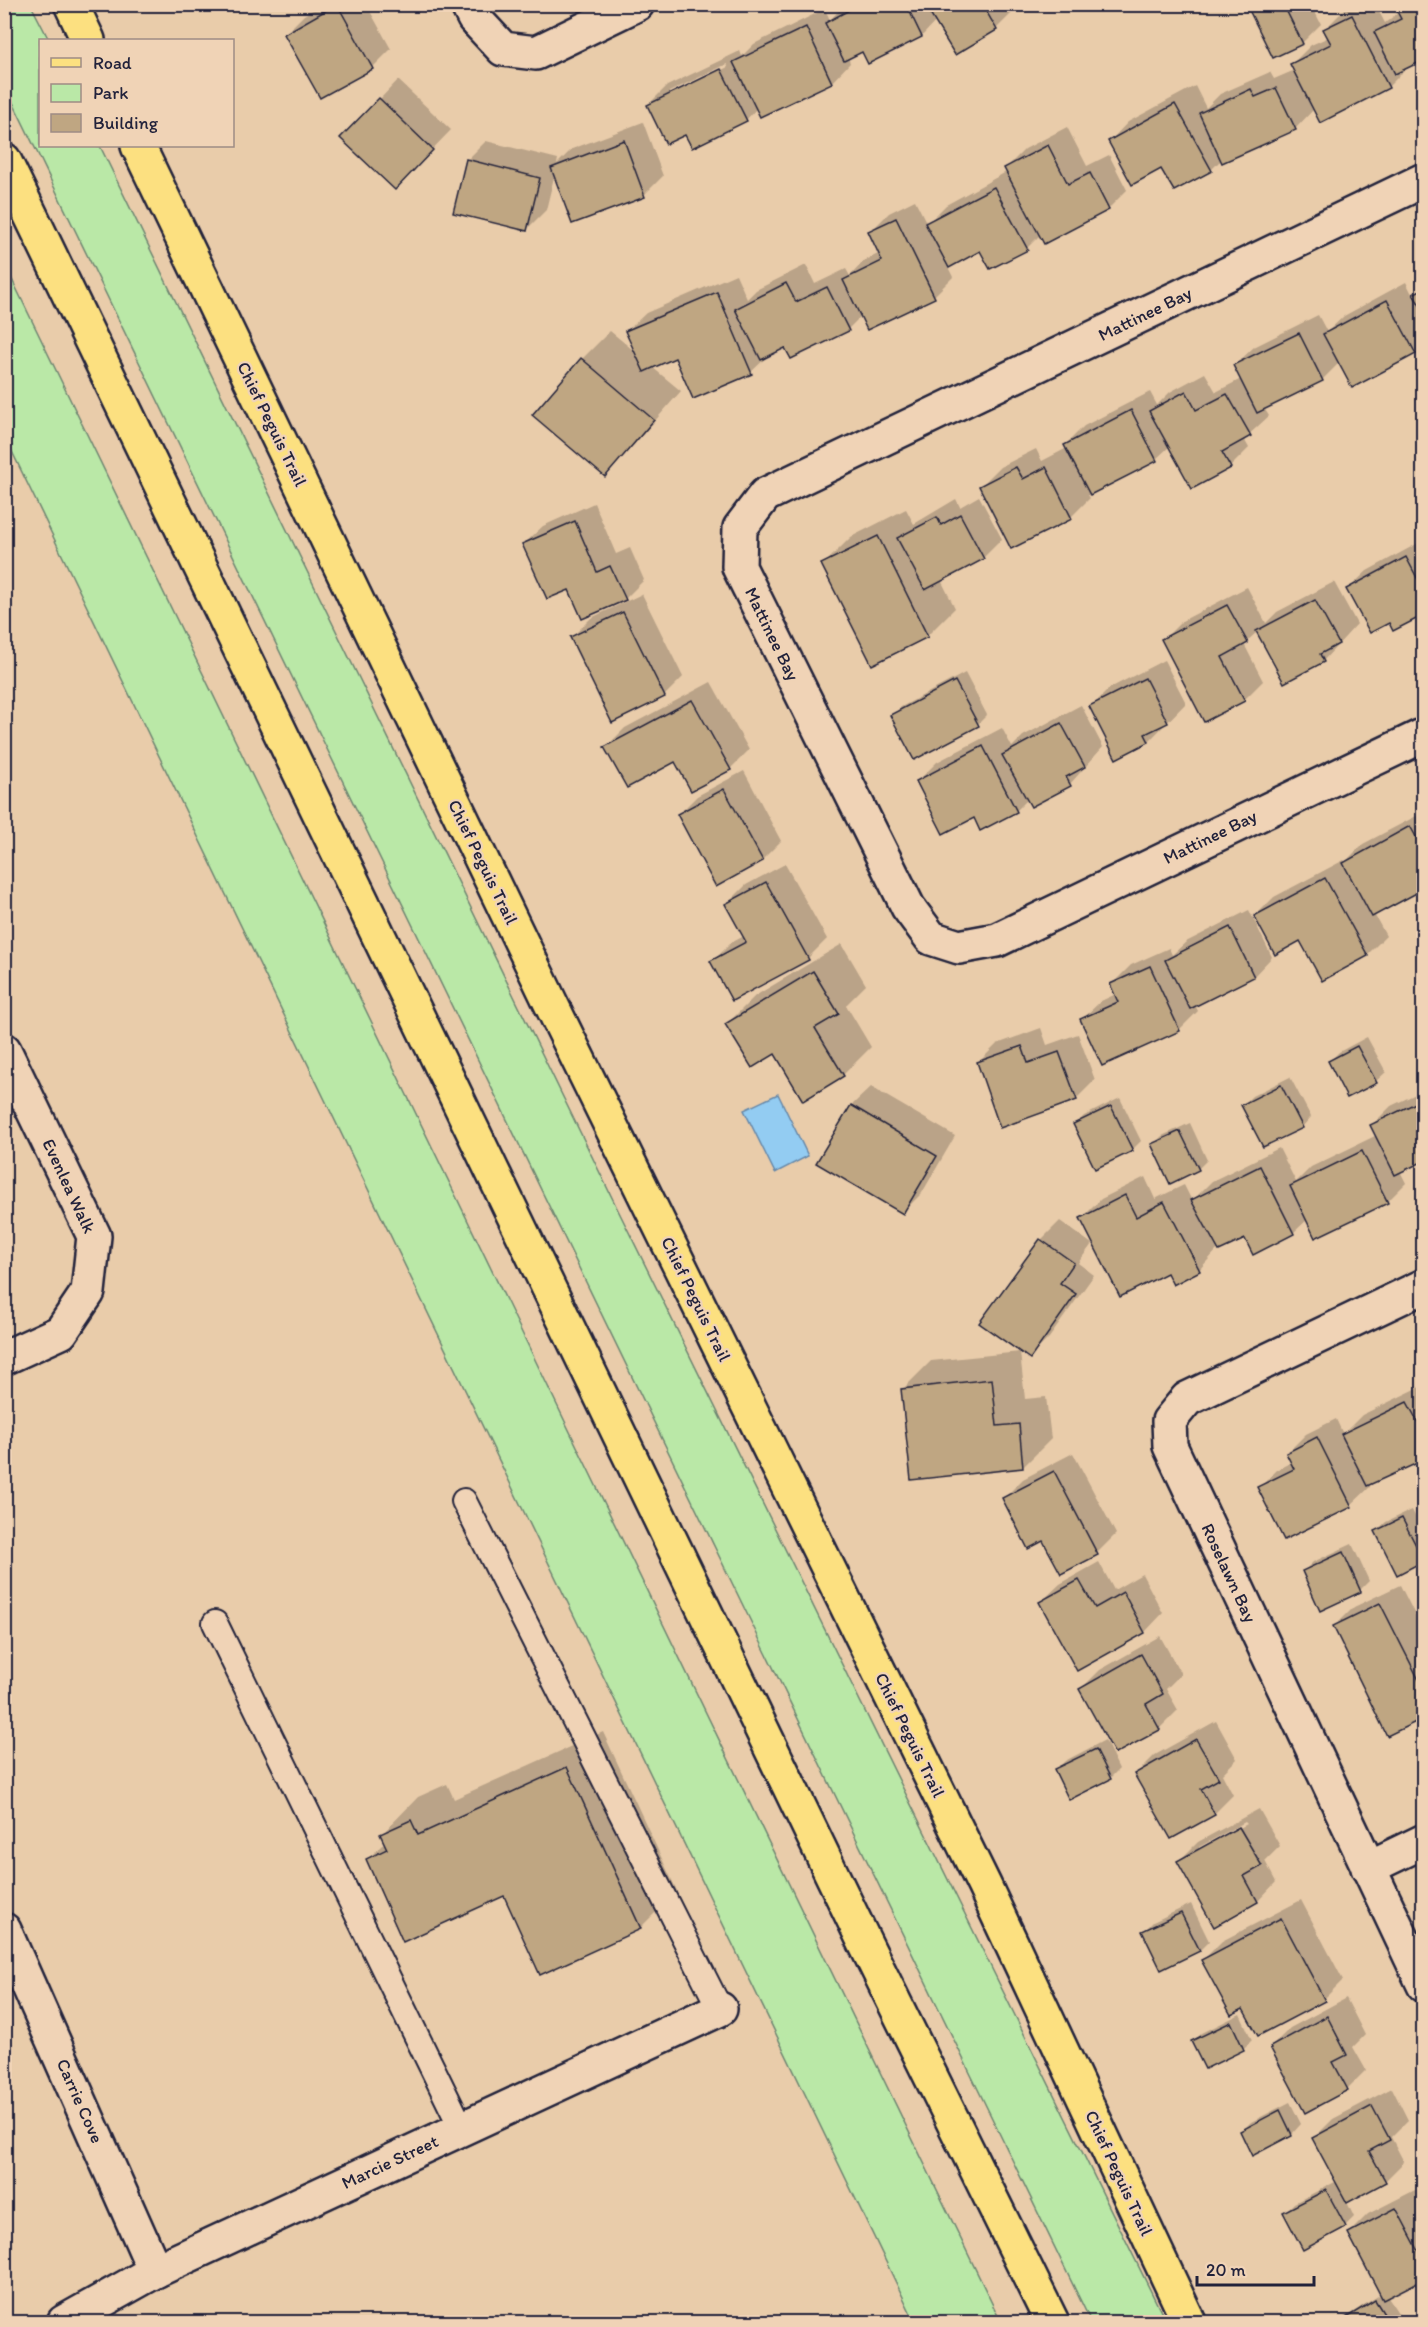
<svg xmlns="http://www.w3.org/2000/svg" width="1428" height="2327" font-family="Itim,sans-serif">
<rect width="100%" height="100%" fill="#e9ccaa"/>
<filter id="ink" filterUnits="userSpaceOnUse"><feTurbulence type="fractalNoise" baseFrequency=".0167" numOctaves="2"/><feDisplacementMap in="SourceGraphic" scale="12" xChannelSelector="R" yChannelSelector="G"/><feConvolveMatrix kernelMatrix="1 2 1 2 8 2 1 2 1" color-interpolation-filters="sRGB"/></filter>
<g filter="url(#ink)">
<g fill="#bae8a7" stroke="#6e8571" stroke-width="1.5">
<path d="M5,4L31,5L49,40H40V146H100L619,1212L1166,2322H1091L5,86Z"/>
<path d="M5,265L1001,2322H915L5,437Z"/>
</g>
<path fill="#93ccf2" stroke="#6688a9" stroke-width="1.5" d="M778,1094L808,1156L775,1173L744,1110Z"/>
<g fill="#0003" fill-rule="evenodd">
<path d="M323,4H366L391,49L372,68L285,34L304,15Z"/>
<path d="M845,4H1012L1015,10L996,29L936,21L922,36L869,62L863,50L848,57L850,63L832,82L761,115L757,108L746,120L686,133L648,105L667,86L740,51L742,56L754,44L825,9L830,20ZM727,64L728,67L669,96V92Z"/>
<path d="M1248,4H1311L1321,24L1302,43Z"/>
<path d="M1356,4H1375L1385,23L1399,12L1424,4L1407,68L1388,87L1314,109L1295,129L1222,159L1211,170L1162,167L1110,141L1128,122L1195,86L1206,108L1220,94L1270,72L1274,79L1295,70L1292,64L1311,45L1329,37L1325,29L1344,10Z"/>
<path d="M398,80L451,130L413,169L380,99Z"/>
<path d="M643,122L663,176L644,195L555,173L546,210L527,229L467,160L486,141L558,159L557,164L572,149Z"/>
<path d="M1067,127L1087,166L1109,155L1127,190L1108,209L1040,235L1027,248L981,249L948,267L953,277L934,296L862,315L848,329L786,346L770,354L751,372L694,397L676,356L652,367L681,391L632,447L604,475L534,415L582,359L610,331L638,354L627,331L646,313L736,274L747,299L756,290L806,265L815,284L846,269L850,276L864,261L880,253L870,232L889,213L915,200L927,224L946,205L1008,171L1006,168L1025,149Z"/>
<path d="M1406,282L1413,296L1424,286V344L1415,353L1340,362L1322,380L1264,408L1269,416L1244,439L1249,448L1230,467L1170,446L1156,459L1088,495L1090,498L1071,517L981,486L1000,467L1036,449L1042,461L1067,448L1065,445L1084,426L1150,392L1157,405L1170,392L1205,373L1216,392L1241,379L1235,365L1254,347L1318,315L1327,332L1344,316Z"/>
<path d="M979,496L1002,539L983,558L941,580L955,608L927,636L823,565L851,537L906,509L914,524L956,499L960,507Z"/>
<path d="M594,503L616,554L630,548L644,580L625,599L570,588L524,544L543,526Z"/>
<path d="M1424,540V613L1348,589L1367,571Z"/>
<path d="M1334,582L1357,624L1323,661L1258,631L1244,644L1263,681L1244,700L1163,640L1182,621L1247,587L1266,623L1277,612Z"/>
<path d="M642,594L683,677L664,696L572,637L591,618Z"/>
<path d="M1164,660L1186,703L1149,741L1117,757L1091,707L1110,688Z"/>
<path d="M965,673L987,715L978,724L914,758L892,716L901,707Z"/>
<path d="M711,682L749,750L730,769L606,747L625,728Z"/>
<path d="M1081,705L1103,747L1070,784L1028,799L1016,811L975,816L918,781L937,762L1002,728L1012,747L1023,736Z"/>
<path d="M744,771L781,841L762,860L716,885L678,815L697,796Z"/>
<path d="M1424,812V888L1374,914L1386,936L1367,955L1301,939L1255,916L1274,897L1344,860L1345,862L1363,844Z"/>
<path d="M785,864L827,939L808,958L712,962L731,943L744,936L727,904L746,885Z"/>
<path d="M1249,910L1272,957L1254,976L1195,1005L1198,1011L1179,1030L1082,1019L1101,1001L1116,994L1112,984L1131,965L1169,948L1172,955L1186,942Z"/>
<path d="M842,944L866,985L846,1005L871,1047L843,1075L776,1052L727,1024L755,996Z"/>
<path d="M1041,1028L1047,1045L1078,1034L1095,1080L1076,1099L978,1063L997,1044Z"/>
<path d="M1367,1037L1386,1072L1376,1081L1348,1096L1330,1061L1339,1052Z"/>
<path d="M1290,1077L1311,1117L1302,1127L1264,1145L1243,1105L1252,1096Z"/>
<path d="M871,1087L955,1136L922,1193L903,1212L818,1162L852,1105Z"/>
<path d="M1424,1090V1159L1400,1171L1406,1183L1387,1202L1308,1219L1293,1233L1246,1237L1217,1250L1199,1270L1167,1271L1082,1218L1101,1199L1145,1177L1155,1199L1184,1185L1192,1201L1212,1181L1279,1148L1296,1182L1311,1167L1377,1135L1372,1125L1391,1106Z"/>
<path d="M1120,1098L1141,1141L1132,1150L1075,1125L1084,1116Z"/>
<path d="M1190,1123L1207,1160L1198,1169L1153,1145L1162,1136Z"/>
<path d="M1060,1221L1092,1244L1078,1263L1094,1275L1049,1338L1030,1357L1041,1240Z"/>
<path d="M1020,1352L1025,1399L1046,1397L1051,1439L1023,1467L903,1389L931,1361Z"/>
<path d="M1424,1385V1458L1369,1484L1370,1487L1351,1505L1259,1488L1278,1469L1292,1462L1287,1453L1306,1434L1336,1419L1343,1434L1362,1415Z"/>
<path d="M1073,1453L1116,1534L1097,1553L1043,1539L1004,1498L1023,1479Z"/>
<path d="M1412,1510L1424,1533L1423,1560L1376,1531L1386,1522Z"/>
<path d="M1352,1544L1369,1581L1360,1590L1304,1571L1313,1562Z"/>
<path d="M1099,1562L1114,1590L1142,1574L1163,1613L1145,1632L1077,1669L1041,1602L1060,1584Z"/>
<path d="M1400,1585L1424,1633V1716L1335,1626L1354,1607Z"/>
<path d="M1160,1636L1181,1674L1166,1689L1178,1710L1159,1729L1081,1689L1100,1670Z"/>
<path d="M1216,1721L1237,1759L1222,1774L1233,1795L1214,1814L1136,1774L1155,1755Z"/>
<path d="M603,1732L677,1891L640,1928L367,1860L385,1842L382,1834L418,1797L447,1784L454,1799Z"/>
<path d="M1105,1740L1119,1769L1110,1778L1056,1770L1065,1761Z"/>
<path d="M1259,1809L1280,1846L1265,1861L1276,1882L1258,1901L1214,1925L1179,1861L1198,1842ZM1245,1822L1247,1824L1199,1850V1847Z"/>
<path d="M1301,1900L1343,1980L1324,1999L1258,2034L1244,2007L1203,1960L1222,1941Z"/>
<path d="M1191,1904L1209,1941L1200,1950L1144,1931L1153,1922Z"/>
<path d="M1346,1998L1365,2035L1353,2047L1366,2070L1347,2089L1271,2047L1290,2028Z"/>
<path d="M1240,2014L1252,2040L1243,2049L1193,2042L1202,2033Z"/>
<path d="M1392,2088L1408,2120L1391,2137L1404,2162L1385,2181L1347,2202L1354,2217L1345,2226L1285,2212L1294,2203L1337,2181L1314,2138L1333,2119Z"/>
<path d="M1290,2102L1301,2124L1292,2134L1253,2154L1242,2131L1251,2122Z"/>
<path d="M1415,2190L1424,2206V2277L1387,2296L1402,2319L1398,2322H1341L1350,2314L1381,2294L1349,2233L1368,2214Z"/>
</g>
<g fill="#bfa682" stroke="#22223b" stroke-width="1.5">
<path d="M337,4L373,69L320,98L284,34Z"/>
<path d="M860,4H906L922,37L868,64L862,52L844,61L825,23Z"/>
<path d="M924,4H982L997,30L955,55Z"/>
<path d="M1246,4H1283L1303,44L1273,58Z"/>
<path d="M1393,4H1424V60L1395,74L1374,32L1401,19Z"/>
<path d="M1352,15L1389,88L1320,123L1290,64L1331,44L1323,29Z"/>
<path d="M806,27L832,83L760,117L733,62Z"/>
<path d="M721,69L747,121L692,148L685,135L666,144L647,105Z"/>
<path d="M1276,88L1296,130L1222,163L1199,113L1251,89L1255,97Z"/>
<path d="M379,98L433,150L395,190L340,138Z"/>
<path d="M1175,104L1212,171L1174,191L1161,169L1132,185L1108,141Z"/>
<path d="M624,140L645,197L572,224L551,168Z"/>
<path d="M1048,145L1068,184L1090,173L1109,210L1044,244L1004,168Z"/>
<path d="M466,159L540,178L527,231L453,213Z"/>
<path d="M994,187L1028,250L990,269L980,251L949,268L925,223Z"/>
<path d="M896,218L935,298L867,330L843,280L882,261L868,231Z"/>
<path d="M786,283L796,302L827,287L849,331L791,359L785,348L761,360L735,309Z"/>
<path d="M1424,288V312L1413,294Z"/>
<path d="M717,292L752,374L693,399L675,358L644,372L625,331Z"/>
<path d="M1387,300L1416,354L1352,388L1323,334Z"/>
<path d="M1299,333L1323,381L1257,413L1233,365Z"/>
<path d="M581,358L654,420L605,477L532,415Z"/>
<path d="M1186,391L1196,410L1227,394L1251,436L1222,452L1231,468L1192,489L1149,411Z"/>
<path d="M1131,410L1157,461L1090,495L1064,445Z"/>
<path d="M1016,467L1023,479L1046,467L1072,519L1011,549L979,486Z"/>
<path d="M960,514L984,559L925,590L897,538L937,517L941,525Z"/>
<path d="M575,521L597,572L610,566L626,600L582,619L569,590L547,599L522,544Z"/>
<path d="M878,536L928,637L872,665L821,564Z"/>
<path d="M1406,557L1424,591V615L1393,631L1389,623L1370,633L1346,589Z"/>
<path d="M1315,600L1339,644L1320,654L1324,662L1284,683L1256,631Z"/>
<path d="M1227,605L1248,643L1222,657L1245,701L1204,722L1161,639Z"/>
<path d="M623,612L665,697L612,723L570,637Z"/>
<path d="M1145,678L1168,723L1145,734L1149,742L1116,759L1089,706Z"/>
<path d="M955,681L979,726L914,760L890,715Z"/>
<path d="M692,700L731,770L691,791L675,762L627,788L604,747Z"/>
<path d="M1061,723L1085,767L1066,777L1071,786L1031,807L1002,755Z"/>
<path d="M983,746L1017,812L980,831L974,818L943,834L916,781Z"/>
<path d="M724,789L763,861L716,887L677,814Z"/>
<path d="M1410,826L1424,851V889L1372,917L1343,863Z"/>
<path d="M1325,878L1368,956L1322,981L1300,941L1275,955L1254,916Z"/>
<path d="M766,882L809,960L732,1001L710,961L746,942L725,904Z"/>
<path d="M1230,927L1254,977L1190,1009L1165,960Z"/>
<path d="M1150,966L1180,1031L1102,1066L1080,1019L1118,1002L1110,984Z"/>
<path d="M813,971L839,1014L815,1028L844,1076L803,1101L775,1054L752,1068L725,1024Z"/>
<path d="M1022,1046L1028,1063L1059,1052L1077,1100L1000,1128L977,1062Z"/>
<path d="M1357,1046L1377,1083L1347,1098L1328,1061Z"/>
<path d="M1281,1085L1303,1128L1263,1147L1241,1105Z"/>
<path d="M1424,1099V1161L1395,1175L1370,1125Z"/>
<path d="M851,1105L937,1156L903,1214L816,1163Z"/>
<path d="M1111,1106L1133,1151L1095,1169L1073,1124Z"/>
<path d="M1180,1131L1199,1170L1170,1184L1151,1144Z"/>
<path d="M1362,1151L1388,1203L1315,1238L1290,1186Z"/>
<path d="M1260,1166L1294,1234L1253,1255L1245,1239L1219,1251L1191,1200Z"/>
<path d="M1125,1195L1136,1217L1164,1202L1200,1271L1173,1285L1167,1273L1120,1297L1080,1218Z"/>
<path d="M1040,1239L1074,1263L1060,1283L1076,1294L1030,1359L979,1323Z"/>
<path d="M992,1379L997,1426L1019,1424L1023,1468L911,1480L901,1389Z"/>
<path d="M1407,1402L1424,1433V1460L1367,1486L1341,1434Z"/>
<path d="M1317,1437L1352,1507L1284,1540L1257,1487L1294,1469L1286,1453Z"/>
<path d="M1054,1471L1098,1555L1061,1574L1043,1541L1028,1549L1002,1498Z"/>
<path d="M1402,1518L1424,1561L1397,1575L1375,1531Z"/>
<path d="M1343,1552L1361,1592L1320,1611L1302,1571Z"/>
<path d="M1079,1580L1095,1608L1123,1592L1145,1633L1077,1671L1039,1602Z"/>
<path d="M1380,1603L1424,1690V1718L1387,1736L1333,1626Z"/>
<path d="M1141,1654L1163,1694L1146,1704L1160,1730L1115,1754L1079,1689Z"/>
<path d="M1196,1739L1219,1779L1201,1789L1215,1815L1171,1839L1134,1774Z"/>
<path d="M1096,1749L1111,1779L1069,1800L1054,1769Z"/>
<path d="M567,1767L641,1929L540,1975L504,1896L403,1942L366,1859L387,1849L380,1834L411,1820L418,1835Z"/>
<path d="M1239,1827L1262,1866L1244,1876L1258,1902L1214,1927L1177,1861Z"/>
<path d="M1181,1913L1200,1951L1161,1970L1142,1931Z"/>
<path d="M1281,1918L1325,2001L1258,2036L1243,2009L1231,2015L1201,1960Z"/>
<path d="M1327,2016L1347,2055L1333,2062L1348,2090L1305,2113L1270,2047Z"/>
<path d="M1231,2022L1244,2050L1205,2069L1191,2041Z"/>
<path d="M1372,2106L1390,2140L1369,2151L1386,2182L1347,2203L1312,2138Z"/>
<path d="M1280,2110L1292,2135L1252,2156L1240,2131Z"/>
<path d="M1326,2190L1346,2227L1303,2250L1283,2212Z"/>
<path d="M1396,2208L1424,2261V2279L1383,2300L1348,2233Z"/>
<path d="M1375,2300L1389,2322H1339Z"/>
</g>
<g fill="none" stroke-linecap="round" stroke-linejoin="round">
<g stroke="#22223b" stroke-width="28">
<g id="service">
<path d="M464,1501L720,2009"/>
<path d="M215,1623L462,2129"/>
</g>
</g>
<g stroke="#22223b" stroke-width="38">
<g id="minor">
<path d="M467,4L474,18L503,49L536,53L637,4"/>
<path d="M1424,180L765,495L740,528L739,567L908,907L931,938L959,947L997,940L1424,735"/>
<path d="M4,1050L94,1236L88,1292L61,1332L4,1358"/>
<path d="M1424,1286L1187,1399L1169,1421L1170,1446L1424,1985"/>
<path d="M1368,1868L1424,1841"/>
<path d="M4,1930L155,2271"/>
<path d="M64,2322L155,2271L720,2009"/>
</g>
</g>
<g stroke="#22223b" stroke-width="38">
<g id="primary">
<path d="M71,4L88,40"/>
<path d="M138,146L553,1008L984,1885L1189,2322"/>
<path d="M4,160L865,1943L1052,2322"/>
</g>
</g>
<use href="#service" stroke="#f0d3b6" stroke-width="24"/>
<use href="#minor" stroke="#f0d3b6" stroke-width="33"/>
<use href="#primary" stroke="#fce080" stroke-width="33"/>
</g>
</g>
<g text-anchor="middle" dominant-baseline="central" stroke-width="4.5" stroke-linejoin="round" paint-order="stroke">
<g font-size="18" fill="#22223b" stroke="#f0d3b6">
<text transform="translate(1145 314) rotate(-26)">Mattinee Bay</text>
<text transform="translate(272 424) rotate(64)">Chief Peguis Trail</text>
<text transform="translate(772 634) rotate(64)">Mattinee Bay</text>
<text transform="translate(1210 837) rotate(-26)">Mattinee Bay</text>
<text transform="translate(483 862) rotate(64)">Chief Peguis Trail</text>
<text transform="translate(69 1186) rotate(65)">Evenlea Walk</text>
<text transform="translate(696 1299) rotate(64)">Chief Peguis Trail</text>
<text transform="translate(1229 1573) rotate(65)">Roselawn Bay</text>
<text transform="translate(910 1735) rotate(64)">Chief Peguis Trail</text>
<text transform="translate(80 2101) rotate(66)">Carrie Cove</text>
<text transform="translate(390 2162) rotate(-25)">Marcie Street</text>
<text transform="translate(1119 2173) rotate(65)">Chief Peguis Trail</text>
</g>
</g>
<rect width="1428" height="2327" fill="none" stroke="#f0d3b6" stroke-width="24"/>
<rect x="12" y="12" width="1404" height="2303" fill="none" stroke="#22223b" stroke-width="2" filter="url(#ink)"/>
<rect x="39" y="39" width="195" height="108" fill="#f0d3b6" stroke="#9e8c85" stroke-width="1.5"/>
<rect x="51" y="58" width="30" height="9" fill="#fce080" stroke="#9e8c85" stroke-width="1.5"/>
<text x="93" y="69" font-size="18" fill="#22223b">Road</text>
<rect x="51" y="84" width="30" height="18" fill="#bae8a7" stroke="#9e8c85" stroke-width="1.5"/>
<text x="93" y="99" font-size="18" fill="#22223b">Park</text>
<rect x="51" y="114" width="30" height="18" fill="#bfa682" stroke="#9e8c85" stroke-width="1.5"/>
<text x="93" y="129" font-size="18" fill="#22223b">Building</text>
<path d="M1197 2276v9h117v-9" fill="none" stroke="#22223b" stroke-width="3"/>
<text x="1206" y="2276" font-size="18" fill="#22223b" stroke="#f0d3b6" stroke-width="4.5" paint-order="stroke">20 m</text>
</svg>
